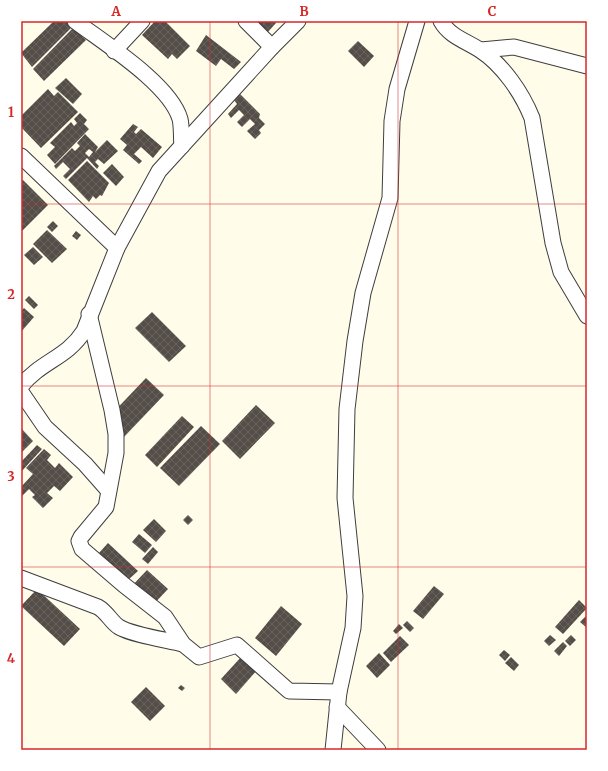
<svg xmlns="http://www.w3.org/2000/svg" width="608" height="771" font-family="Merriweather,serif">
<defs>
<pattern id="building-cross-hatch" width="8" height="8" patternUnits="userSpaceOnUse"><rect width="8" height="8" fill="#544d48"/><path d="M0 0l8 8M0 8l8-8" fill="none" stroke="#68625e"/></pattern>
</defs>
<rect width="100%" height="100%" fill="#fffcea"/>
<g fill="url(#building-cross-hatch)" fill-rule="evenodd">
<path d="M54,21H66L72,27L32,67L21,53Z"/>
<path d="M155,21H165L190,46L177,59L172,54L168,59L142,35Z"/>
<path d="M242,21H274L276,23L266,34Z"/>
<path d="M73,28L86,40L44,81L33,69Z"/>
<path d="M206,35L241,62L234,69L221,59L216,66L196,51Z"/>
<path d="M358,41L374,56L364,67L348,51Z"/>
<path d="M66,78L82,94L73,104L55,88Z"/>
<path d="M48,89L54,96L58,92L78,112L41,148L21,127V116Z"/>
<path d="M240,94L260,114L259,118L265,124L259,130L261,133L255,139L247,131L255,124L250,119L242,127L237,122L244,115L239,110L231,118L228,114L237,104L234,100Z"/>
<path d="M80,113L87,120L84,124L89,129L55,164L47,155L55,147L50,143L71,122L74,126L77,123L74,119Z"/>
<path d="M133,124L138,127L134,132L136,134L141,129L162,147L153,158L141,147L134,154L142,161L139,164L123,150L127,145L120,139Z"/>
<path d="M85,134L98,147L95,152L107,140L118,151L104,164L98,159L95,162L99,166L97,169L87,158L66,179L63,176L70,169L63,162L56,169L54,166L72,148L75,151L80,146L77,143ZM89,149L93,152L89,157L85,153Z"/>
<path d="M87,161L109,183L102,196L100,195L96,199L93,196L89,202L68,180Z"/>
<path d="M112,164L124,177L116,186L103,173Z"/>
<path d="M23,180L48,205L21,232V182Z"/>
<path d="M53,221L58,226L52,232L47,227Z"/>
<path d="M47,230L67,249L52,263L33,244Z"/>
<path d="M76,231L81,235L77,240L72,236Z"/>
<path d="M33,247L43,257L34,265L24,255Z"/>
<path d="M29,296L38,305L34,309L25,300Z"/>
<path d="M24,308L34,317L21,332V311Z"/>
<path d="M152,312L186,346L169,362L135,328Z"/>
<path d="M146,378L164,395L124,437L106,420Z"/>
<path d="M256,405L275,423L240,459L222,441Z"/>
<path d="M182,416L194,427L157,467L145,455Z"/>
<path d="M201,426L220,444L179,486L160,468Z"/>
<path d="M21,428L33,441L21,453Z"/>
<path d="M37,445L42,449L21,472V462Z"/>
<path d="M44,449L51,455L47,460L55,468L59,463L73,477L60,491L54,486L47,493L53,498L43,508L32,497L35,495L29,489L22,496L21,487L33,474L26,468Z"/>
<path d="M188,515L193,520L188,525L183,520Z"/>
<path d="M154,519L166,531L156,542L143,530Z"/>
<path d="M139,534L152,545L145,553L132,542Z"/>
<path d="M108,543L138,571L128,580L99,553Z"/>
<path d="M153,547L158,552L148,564L142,559Z"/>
<path d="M147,570L168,589L151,607L130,588Z"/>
<path d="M434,586L444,594L423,619L413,611Z"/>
<path d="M37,589L80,629L64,646L21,606Z"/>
<path d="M579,600L587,608L563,634L555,627Z"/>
<path d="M281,606L302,624L276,656L255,638Z"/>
<path d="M587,615V628L580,622Z"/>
<path d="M407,621L414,628L410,632L403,625Z"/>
<path d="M399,624L403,628L396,634L393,631Z"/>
<path d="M550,635L556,640L549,646L544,641Z"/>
<path d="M571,635L576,640L570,646L565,641Z"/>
<path d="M400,636L409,645L391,662L383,653Z"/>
<path d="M563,642L567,646L559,656L554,651Z"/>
<path d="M504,650L510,655L505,661L499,655Z"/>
<path d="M379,653L390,665L377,678L366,666Z"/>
<path d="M242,656L257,670L236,694L221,679Z"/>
<path d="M511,657L519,665L514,671L505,663Z"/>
<path d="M181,685L185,688L182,691L178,688Z"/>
<path d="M146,687L165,706L150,721L131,702Z"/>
</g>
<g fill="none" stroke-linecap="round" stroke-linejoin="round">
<g stroke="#3e3e3e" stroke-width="17">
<g id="minor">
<path d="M75,21C104,43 170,84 180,119C182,127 181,137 182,146"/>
<path d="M246,21L272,47"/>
<path d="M441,21C449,36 466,41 480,50C503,65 522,93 532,118L553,243L561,272L587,316"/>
<path d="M481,50L514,47L587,66"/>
<path d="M114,51L142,21"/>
<path d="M21,156L117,248"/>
<path d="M89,314L112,410L116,434V453L106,507L81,537L79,541L82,549L124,585L165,617L183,644L199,657L237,645L289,691L339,692"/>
<path d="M21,386C41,361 67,358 84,331L117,248L159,171L272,47L298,21"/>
<path d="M21,392L45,427L85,464L108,490"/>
<path d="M21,578L98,607C107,612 111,622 119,627C132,635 167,640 183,644"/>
<path d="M337,707L378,750"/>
<path d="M333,750L339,692L353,628L355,596L345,498L347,409L355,341L363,293L390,198L392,121L397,89L417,21"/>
</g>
</g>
<use href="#minor" stroke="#fff" stroke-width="15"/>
</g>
<path fill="none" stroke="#d62828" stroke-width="1" stroke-opacity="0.55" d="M210,21V750M398,21V750M21,204H587M21,386H587M21,567H587"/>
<rect width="608" height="771" fill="none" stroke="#ffffff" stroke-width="44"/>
<rect x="22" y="22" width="564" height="727" fill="none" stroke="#d62828" stroke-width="1.5"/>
<g font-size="13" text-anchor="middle" font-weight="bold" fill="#d62828">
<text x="116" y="16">A</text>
<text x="304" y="16">B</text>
<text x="492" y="16">C</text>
<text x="11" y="117">1</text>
<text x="11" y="299">2</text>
<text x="11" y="481">3</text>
<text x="11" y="663">4</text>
</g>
</svg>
